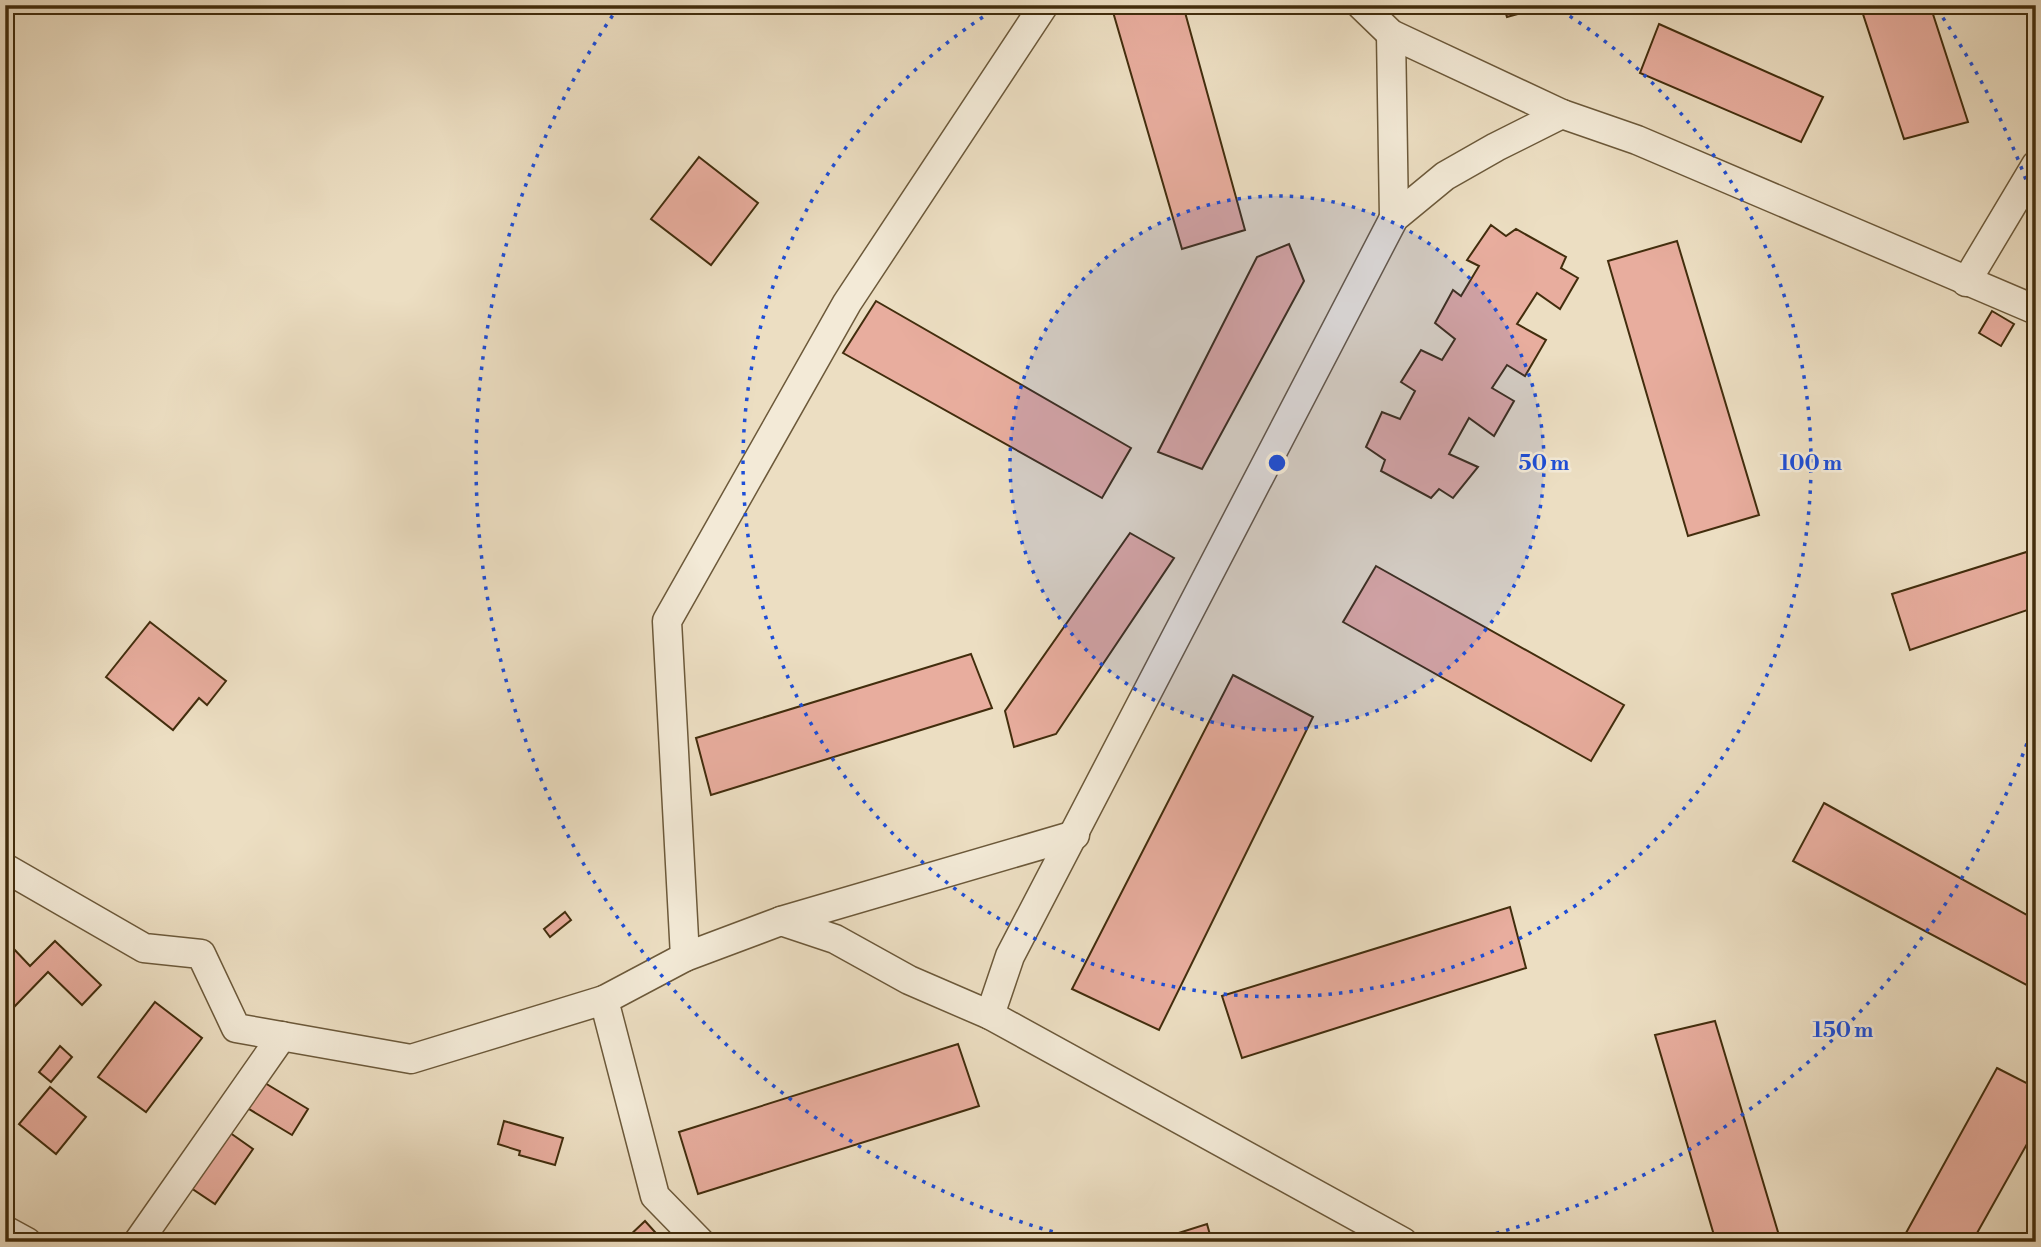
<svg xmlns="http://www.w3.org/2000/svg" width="2041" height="1247" font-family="'Libre Bodoni',serif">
<rect width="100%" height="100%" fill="#ecdec2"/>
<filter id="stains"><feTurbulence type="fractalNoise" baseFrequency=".00286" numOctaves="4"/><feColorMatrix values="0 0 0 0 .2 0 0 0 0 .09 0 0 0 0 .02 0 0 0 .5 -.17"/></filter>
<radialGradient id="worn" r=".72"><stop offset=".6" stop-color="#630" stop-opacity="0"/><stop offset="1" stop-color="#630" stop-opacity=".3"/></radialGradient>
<g fill="#e8ad9e" stroke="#422d0d" stroke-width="2">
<path d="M1111,5H1183L1245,230L1182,249Z"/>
<path d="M1503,5H1551L1507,17Z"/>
<path d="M1860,5H1930L1968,122L1904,139Z"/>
<path d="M1659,24L1823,97L1801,142L1640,73Z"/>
<path d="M699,157L758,203L711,265L651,219Z"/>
<path d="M1491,225L1506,236L1516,229L1566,257L1561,268L1578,278L1560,309L1537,293L1517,324L1546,340L1525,376L1507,365L1492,388L1514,401L1494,436L1469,418L1449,454L1478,467L1453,498L1439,489L1431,498L1381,471L1385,460L1366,447L1382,412L1400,419L1415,391L1401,382L1421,350L1442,360L1455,339L1435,323L1453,290L1461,296L1479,266L1467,260Z"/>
<path d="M1677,241L1759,515L1688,536L1608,261Z"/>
<path d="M1289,244L1304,281L1202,469L1158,452L1257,257Z"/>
<path d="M876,301L1131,448L1102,498L843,353Z"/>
<path d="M1992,311L2014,324L2001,346L1979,333Z"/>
<path d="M1130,533L1174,558L1056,734L1014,747L1005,711Z"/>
<path d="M2036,549V607L1910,650L1892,594Z"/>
<path d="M1376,566L1624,705L1591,761L1343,622Z"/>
<path d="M150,622L226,681L207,705L199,698L173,730L106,677Z"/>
<path d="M971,654L992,708L711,795L696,738Z"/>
<path d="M1233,675L1313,717L1159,1030L1072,989Z"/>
<path d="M1824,803L2036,920V990L1793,861Z"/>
<path d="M1510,907L1526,968L1242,1058L1222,996Z"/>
<path d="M565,912L571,920L550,937L544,929Z"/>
<path d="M55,941L101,985L82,1005L48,972L15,1006L5,997V954L12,947L30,966Z"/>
<path d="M155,1002L202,1038L146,1112L98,1077Z"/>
<path d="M1715,1021L1781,1242H1716L1655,1035Z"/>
<path d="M958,1044L979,1106L698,1194L679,1132Z"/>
<path d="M60,1046L72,1057L51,1082L39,1072Z"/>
<path d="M1997,1068L2036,1088V1128L1972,1242H1901Z"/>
<path d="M255,1077L308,1109L292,1135L239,1103Z"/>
<path d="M50,1087L86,1117L56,1154L19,1124Z"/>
<path d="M504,1121L563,1138L555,1165L519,1155L520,1151L498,1144Z"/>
<path d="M226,1130L253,1149L215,1204L188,1186Z"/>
<path d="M645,1221L664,1242H620L624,1238L626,1239Z"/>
<path d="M1207,1224L1212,1242H1150Z"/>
</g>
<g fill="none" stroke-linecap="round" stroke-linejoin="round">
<g stroke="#6c593a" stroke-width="31">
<g id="minor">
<path d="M1361,5L1391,34L1562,114"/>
<path d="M1391,34L1394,218"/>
<path d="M1966,282L2036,165"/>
<path d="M5,868L144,948L201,954L236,1028L411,1059L604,1000"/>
<path d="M781,921L1075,835"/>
<path d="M685,957L781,921L835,939L909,980L990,1015L1010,956L1394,218L1445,176L1496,147L1562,114L1637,140L2036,310"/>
<path d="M990,1015L1403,1242"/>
<path d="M5,1230L27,1242"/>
<path d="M138,1242L282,1036"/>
<path d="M700,1242L655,1196L604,1000L685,957L667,621L847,303L1044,5"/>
</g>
</g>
<use href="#minor" stroke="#f3ead7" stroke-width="28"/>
</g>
<circle cx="1277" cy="463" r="267" fill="#1d4ed8" fill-opacity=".12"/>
<g fill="none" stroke="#1d4ed8" stroke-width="3.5" stroke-dasharray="3.5 7">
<circle cx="1277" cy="463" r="267"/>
<path d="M1552 5A534 534 0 1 1 1002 5"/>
<path d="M2034 724A801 801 0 0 1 1471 1240M1083 1240A801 801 0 0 1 617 9M1937 9A801 801 0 0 1 2034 202"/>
</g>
<circle cx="1277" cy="463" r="10" fill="#1d4ed8" stroke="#f3ead7" stroke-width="3.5"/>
<g font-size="21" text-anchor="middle" font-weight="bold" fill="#1d4ed8" stroke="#f3ead7" stroke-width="5" stroke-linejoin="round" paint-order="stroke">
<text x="1544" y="470">50 m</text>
<text x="1811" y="470">100 m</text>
<text x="1843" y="1037">150 m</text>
</g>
<rect width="2041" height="1247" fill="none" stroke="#ecdec2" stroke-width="28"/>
<rect x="7" y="7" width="2027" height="1233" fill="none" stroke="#422d0d" stroke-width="3.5"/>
<rect x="14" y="14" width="2013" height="1219" fill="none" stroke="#422d0d" stroke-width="2"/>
<rect width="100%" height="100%" filter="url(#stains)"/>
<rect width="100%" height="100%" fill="url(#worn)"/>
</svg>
